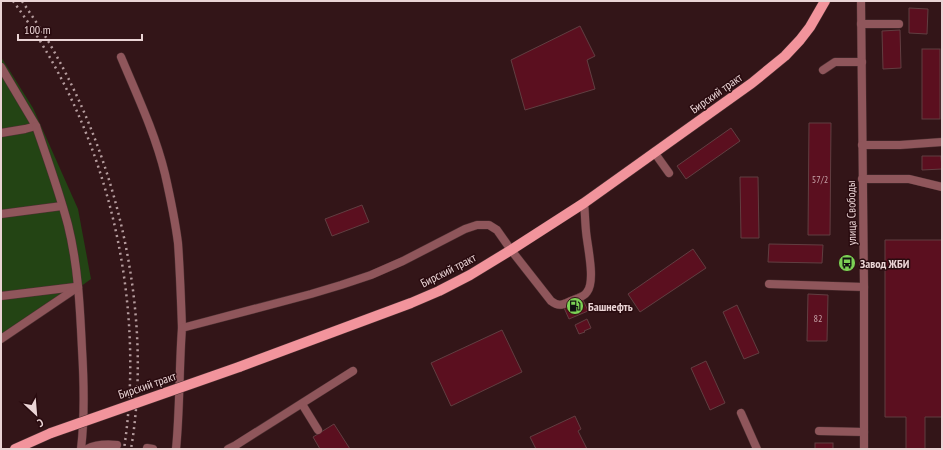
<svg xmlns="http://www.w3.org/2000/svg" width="943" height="450" font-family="'PT Sans Narrow',sans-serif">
<rect width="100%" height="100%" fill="#331518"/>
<path fill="#234414" d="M1,57L33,108L78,209L91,279L1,344Z"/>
<g fill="#5b0f1f" stroke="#613e41">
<path d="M909,8L928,9L927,34L909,33Z"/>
<path d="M580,26L595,56L587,60L595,89L525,110L511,60Z"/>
<path d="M900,30L901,68L883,69L882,31Z"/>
<rect x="922" y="49" width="18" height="70"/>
<path d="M809,123H831L830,235H808Z"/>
<path d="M731,128L740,141L686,179L677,166Z"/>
<path d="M922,156H941L942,169L922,170Z"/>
<path d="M740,177H758L759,238H741Z"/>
<path d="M362,205L369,222L332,236L325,219Z"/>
<path d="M885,240H942V417H925V449H906V417H885Z"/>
<path d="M769,244L823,245L822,263L768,262Z"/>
<path d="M693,249L706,268L640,312L628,294Z"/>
<path d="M580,293L588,311L569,319L561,301Z"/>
<path d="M808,294L828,295L827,341H807Z"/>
<path d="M737,305L759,353L744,359L723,312Z"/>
<path d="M587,319L591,328L584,331L585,332L579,334L575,325Z"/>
<path d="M502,330L522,372L451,406L431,363Z"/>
<path d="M706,361L725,403L710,410L691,368Z"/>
<path d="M575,416L581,429L578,431L587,449H536L530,437Z"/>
<path d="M334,424L350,449H320L313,437Z"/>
<rect x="815" y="443" width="18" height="6"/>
</g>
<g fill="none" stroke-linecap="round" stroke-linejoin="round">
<g stroke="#4d3032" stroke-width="9">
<g id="minor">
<path d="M861,1L864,287V449"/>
<path d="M861,24H899"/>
<path d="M121,57C137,95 155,133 165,174C170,196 175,220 178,243C180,271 181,299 182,328"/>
<path d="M1,67L36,126L25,129L1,133"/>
<path d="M823,70L835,62H862"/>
<path d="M36,126C47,158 59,191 68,225C78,265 80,307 82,349C84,382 85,416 81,449"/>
<path d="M862,145H900L942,142"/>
<path d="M654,152L669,173"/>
<path d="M862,179H909L942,187"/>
<path d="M1,214L62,206"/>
<path d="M769,284L864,287"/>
<path d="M1,296L75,287"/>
<path d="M1,339L78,287"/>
<path d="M302,404L318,430"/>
<path d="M741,413L757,449"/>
<path d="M819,431L864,432"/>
<path d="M147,448L153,449"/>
<path d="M87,449C96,444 106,444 117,445"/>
<path d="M176,449C180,409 179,368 182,328L311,294L341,285L371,275L403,261L465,229L477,225H489L497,230L511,250L551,301C559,307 562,305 571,301C576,299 584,297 587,292C596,281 587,245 586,231C585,221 585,212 584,203"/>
<path d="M228,449L236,445L353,371"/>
</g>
</g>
<g stroke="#4d3032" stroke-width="11">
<g id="major">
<path d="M239,367L411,303L439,291L470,275L511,250L584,203L752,83L785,56L800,40L810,27L825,1"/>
<path d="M15,449L51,433"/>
</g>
</g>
<use href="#minor" stroke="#8f565b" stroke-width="8"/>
<use href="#major" stroke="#f2949c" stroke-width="10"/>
<g stroke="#b59c9e" stroke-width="2.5" stroke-dasharray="2 4" stroke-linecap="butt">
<path d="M13,1C106,126 147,296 124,449"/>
<path d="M22,1C34,19 46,36 56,55C120,170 153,318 131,449"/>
</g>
<g stroke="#4d3032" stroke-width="11" stroke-linecap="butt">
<path id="major-bridge" d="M51,433L239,367"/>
</g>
<use href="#major-bridge" stroke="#f2949c" stroke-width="10"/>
</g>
<defs>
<g id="bus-disc" transform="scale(0.9)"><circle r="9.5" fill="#7cd155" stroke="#290b0f"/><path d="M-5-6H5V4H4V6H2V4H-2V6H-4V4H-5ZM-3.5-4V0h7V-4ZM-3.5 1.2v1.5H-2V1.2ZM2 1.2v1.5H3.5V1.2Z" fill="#111"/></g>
<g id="fuel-disc" transform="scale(0.9)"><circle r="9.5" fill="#7cd155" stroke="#290b0f"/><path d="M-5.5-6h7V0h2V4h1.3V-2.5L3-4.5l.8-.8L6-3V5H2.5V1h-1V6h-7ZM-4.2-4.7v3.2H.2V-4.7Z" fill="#111"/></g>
</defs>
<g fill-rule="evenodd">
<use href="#bus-disc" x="847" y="263"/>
<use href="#fuel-disc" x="575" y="306"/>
</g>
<g text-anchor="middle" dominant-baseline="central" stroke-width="3" stroke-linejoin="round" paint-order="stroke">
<g font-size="10" fill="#c6a3a8">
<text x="820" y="179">57/2</text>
<text x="818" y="318">82</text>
</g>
<g font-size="12" fill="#ead4d5" stroke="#290b0f">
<text transform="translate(716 93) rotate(-35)">Бирский тракт</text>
<text transform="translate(851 213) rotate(-91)">улица Свободы</text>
<text transform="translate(448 270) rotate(-27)">Бирский тракт</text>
<text transform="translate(147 385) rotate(-19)">Бирский тракт</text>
</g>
<g font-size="12" font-weight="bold" fill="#ead4d5" stroke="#290b0f" text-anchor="start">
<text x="860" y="263">Завод ЖБИ</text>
<text x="588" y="306">Башнефть</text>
</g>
</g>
<rect width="943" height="450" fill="none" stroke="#ead4d5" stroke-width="4"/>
<g transform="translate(36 414) rotate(154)" stroke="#290b0f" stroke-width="3" paint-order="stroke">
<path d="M0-3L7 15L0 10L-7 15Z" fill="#ead4d5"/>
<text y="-6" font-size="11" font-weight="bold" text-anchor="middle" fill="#ead4d5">С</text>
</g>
<path d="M18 34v6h124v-6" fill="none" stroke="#ead4d5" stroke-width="2"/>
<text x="24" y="34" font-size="12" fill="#ead4d5" stroke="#290b0f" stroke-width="3" paint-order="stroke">100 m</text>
</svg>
